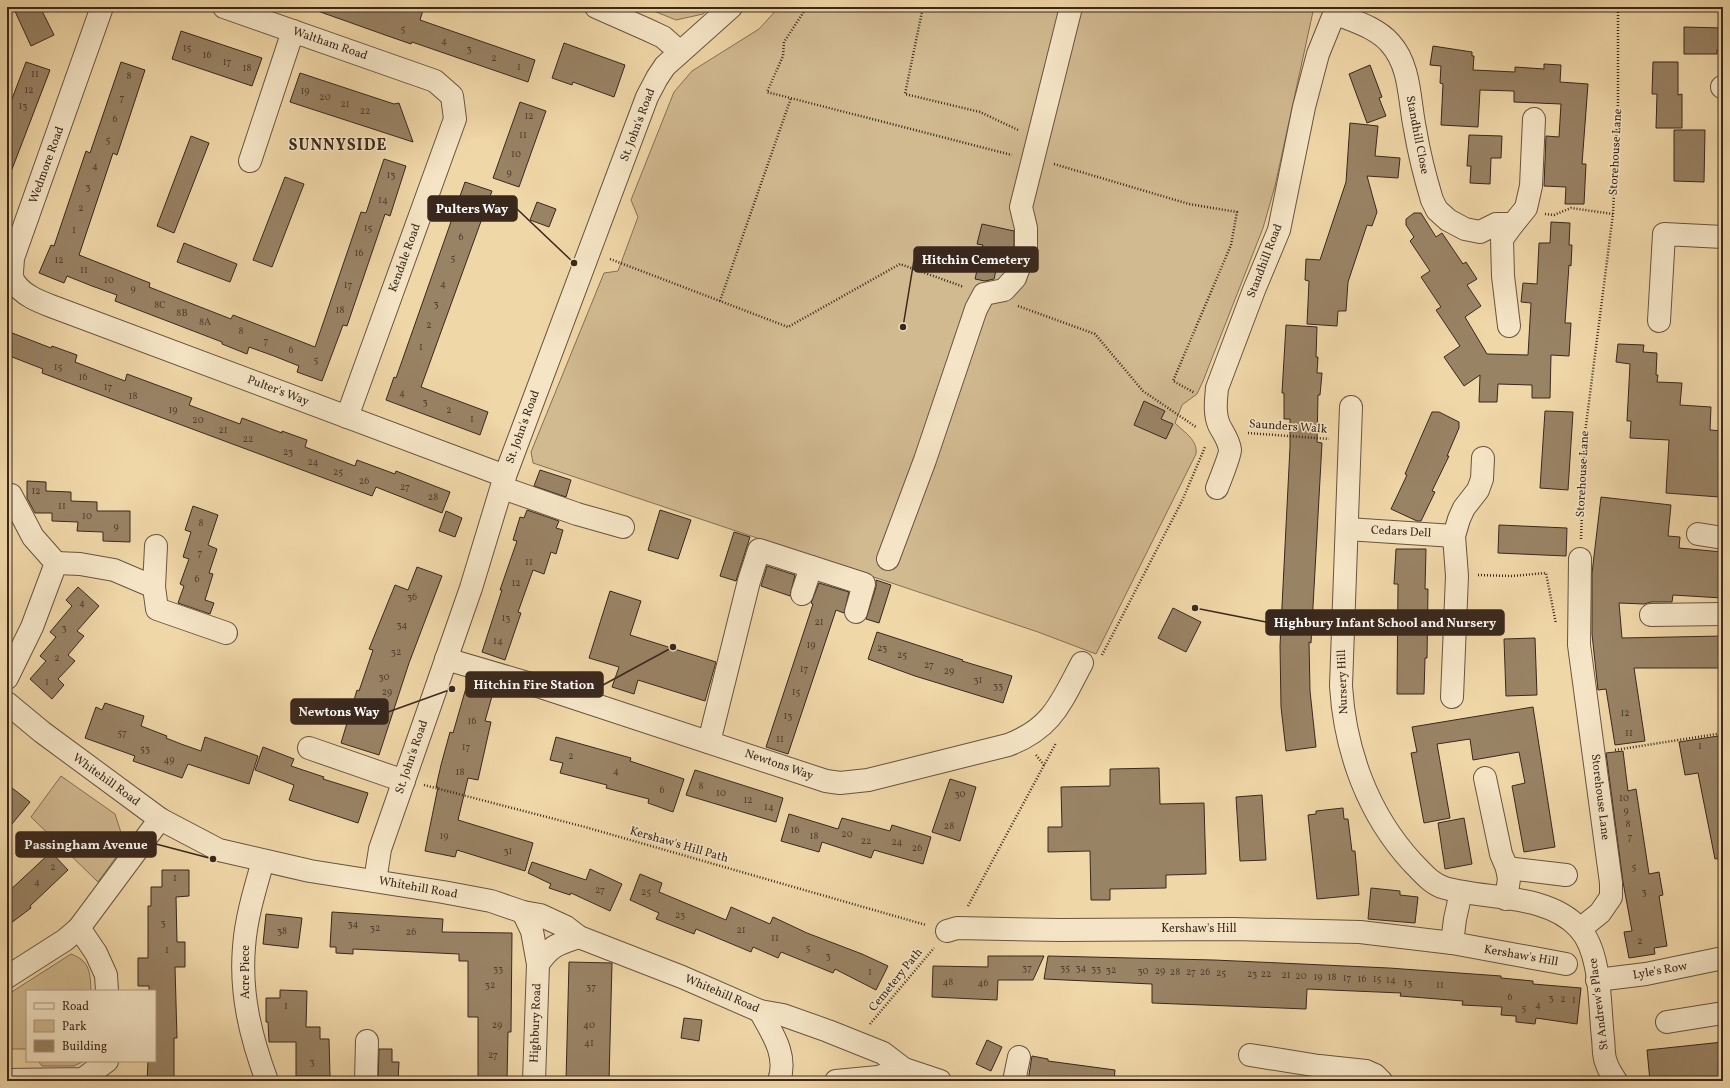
<svg xmlns="http://www.w3.org/2000/svg" width="1730" height="1088" font-family="Vollkorn,serif">
<rect width="100%" height="100%" fill="#f0d7a8"/>
<filter id="stains"><feTurbulence type="fractalNoise" baseFrequency=".005" numOctaves="4"/><feColorMatrix values="0 0 0 0 .2 0 0 0 0 .09 0 0 0 0 .02 0 0 0 .5 -.17"/></filter>
<radialGradient id="worn" r=".72"><stop offset=".6" stop-color="#630" stop-opacity="0"/><stop offset="1" stop-color="#630" stop-opacity=".3"/></radialGradient>
<g fill="#d1b990" stroke="#867056">
<path d="M644,7H710L703,14L676,20Z"/>
<path d="M779,7H1314L1275,186L1263,228L1203,381L1197,394L1182,405L1175,423C1184,432 1198,440 1196,454L1096,654L1038,632L533,463L531,452L604,273L618,271L638,217L631,200L674,92L692,71L759,29Z"/>
<path d="M61,776L115,814L125,845L98,882L31,817Z"/>
<path d="M71,954C90,961 90,972 91,991H27V1049H7V995Z"/>
<path d="M38,1061H84L74,1066H42Z"/>
</g>
<g fill="#998365" stroke="#3a281d">
<path d="M13,7H40L54,35L31,46Z"/>
<path d="M313,7H424L420,20L535,60L528,82L412,42L411,44L388,36L312,9Z"/>
<path d="M1684,27L1723,28V50H1717V54H1684Z"/>
<path d="M181,31L262,58L252,86L172,59Z"/>
<path d="M564,43L625,65L614,97L573,82L572,85L552,78Z"/>
<path d="M1433,46L1472,52V56H1474L1473,70L1515,72V67L1544,69V64L1561,65L1560,82L1588,84L1582,164H1586L1584,204H1565L1566,187L1544,186L1546,136L1559,137L1561,104L1514,102V91L1480,90L1478,127L1441,125L1443,84L1440,83L1441,66L1430,65Z"/>
<path d="M26,62L50,70L9,177L7,176V112Z"/>
<path d="M121,62L145,70L117,155L113,153L79,255L150,283L149,287L231,319L233,315L315,347L361,212L366,213L384,159L406,166L390,216L385,214L347,326L343,325L322,381L297,372L299,366L274,356L249,347L247,354L222,344V342L115,301L117,295L92,286L67,276L64,283L39,273L51,245L54,246L86,151L90,153Z"/>
<path d="M1653,62H1678V95L1682,94V128H1656L1657,94H1652Z"/>
<path d="M1370,65L1382,97L1379,98L1386,116L1367,123L1349,74Z"/>
<path d="M300,73L394,104L399,103L413,142L290,102Z"/>
<path d="M520,102L546,111L519,187L493,178Z"/>
<path d="M1350,123L1378,126L1375,156L1400,158L1398,178L1367,176L1377,212L1372,226L1367,225L1348,282L1346,311H1338L1337,326L1307,324L1309,281L1305,280L1306,259L1320,260L1346,182Z"/>
<path d="M1674,130H1705L1704,182L1674,181Z"/>
<path d="M1469,135L1502,136L1501,158H1491L1490,184L1470,183L1471,166H1467Z"/>
<path d="M191,136L209,143L174,233L157,226Z"/>
<path d="M285,177L304,184L272,267L253,260Z"/>
<path d="M465,182L492,191L421,387L488,412L480,435L386,400L394,377L396,378Z"/>
<path d="M537,202L556,209L549,227L530,220Z"/>
<path d="M1414,213H1421L1436,237L1442,233L1463,264L1466,262L1477,279L1467,285L1481,306L1465,317L1487,354L1528,355L1531,303L1521,302L1523,283L1537,284L1539,243H1550L1551,222L1570,223L1569,245H1572L1571,266L1569,265L1565,323H1571L1569,356L1551,355L1550,398H1532V385L1498,384L1497,402H1479L1480,375L1464,386L1444,357L1460,346L1436,310L1441,307L1421,277L1430,271L1410,241L1414,237L1406,225V219Z"/>
<path d="M982,224L1014,231V246L1008,260L999,257L994,279L985,281L975,279L983,245L977,244Z"/>
<path d="M184,243L237,264L230,282L177,262Z"/>
<path d="M1286,325L1317,327L1316,357H1318L1317,373H1322L1320,395H1318L1317,442L1322,443L1311,643L1309,642L1310,691L1316,747L1286,751L1281,707L1280,646L1290,447V419H1284V393H1282Z"/>
<path d="M7,331L51,348L52,346L77,355L75,362L125,381L127,374L192,398L189,405L240,424L242,418L282,433V431L307,440L305,447L355,466L357,460L395,474L396,471L450,492L442,513L376,487L372,496L42,373L43,369L7,355Z"/>
<path d="M1618,344L1644,345L1643,352L1657,353L1656,375H1658L1657,382L1682,383L1680,405L1711,407L1710,430L1723,431L1719,497L1666,493L1669,440L1630,438L1631,421H1627L1630,364L1616,362Z"/>
<path d="M1144,401L1165,411L1161,419L1173,424L1166,439L1134,425Z"/>
<path d="M1545,411L1573,412L1568,490L1540,488Z"/>
<path d="M1432,412H1439L1459,422V428L1447,456H1449L1432,491L1435,492L1421,521H1417L1391,509L1407,475L1405,474Z"/>
<path d="M540,470L571,480L566,497L534,486Z"/>
<path d="M27,481L46,482V491L71,492V501L97,502V511H130V542L103,541V532L77,531L78,522L52,521V513H35L27,498Z"/>
<path d="M1601,497L1671,505L1668,536L1680,537L1679,548L1723,552L1722,598L1673,595L1672,602H1651L1644,604L1619,603L1622,638L1723,636V668H1634L1645,741L1615,745L1606,689L1598,690L1592,634V573Z"/>
<path d="M193,506L218,515L208,545L217,549L209,573L213,574L205,600L214,603L210,614L178,603L184,586L180,584L189,559L183,557L191,532L185,530Z"/>
<path d="M527,510L559,521L556,528L563,530L556,554L551,552L544,574L533,570L518,612L521,613L505,660L482,652L502,590H500L517,541L513,540L520,517L524,518Z"/>
<path d="M660,510L691,520L678,559L648,550Z"/>
<path d="M446,511L462,518L455,537L439,531Z"/>
<path d="M1499,525L1567,528L1566,556L1498,553Z"/>
<path d="M734,532L750,537L736,581L720,576Z"/>
<path d="M1396,549H1426L1425,589H1428L1427,658H1425L1424,694H1397L1398,584H1394Z"/>
<path d="M767,566L795,575L790,596L761,586Z"/>
<path d="M417,567L442,576L409,663L379,755L341,743L357,690L359,691L373,650L369,649L395,585L408,590Z"/>
<path d="M876,580L891,585L879,623L866,619L876,587Z"/>
<path d="M819,583L849,592L844,613L836,610L788,754L766,747L813,604L811,603Z"/>
<path d="M78,587L99,606L77,631L84,636L68,655L75,661L58,679L64,685L52,699L30,679L46,661L40,656L56,637L50,632L72,606L66,600Z"/>
<path d="M610,591L641,601L630,635L716,662L705,701L638,680L634,694L612,687L619,667L589,658Z"/>
<path d="M1173,608L1201,622L1186,652L1158,638Z"/>
<path d="M877,632L963,660L962,661L1012,676L1003,703L915,676L868,659Z"/>
<path d="M1535,638L1537,695L1506,696L1504,639Z"/>
<path d="M468,681L494,689L485,721L491,722L478,780L468,778L458,820L533,843L525,871L457,850L455,857L425,851L438,787H436L441,765L450,732L453,733Z"/>
<path d="M105,703L144,716L141,726L167,736L166,738L181,744L201,751L205,737L258,756L249,784L188,764L182,778L133,761L135,756L85,738L96,707L102,710Z"/>
<path d="M1533,707L1555,847L1524,852L1512,786L1525,783L1519,752L1473,760L1470,739L1437,744L1450,818L1424,823L1411,753L1417,752L1412,727Z"/>
<path d="M1718,736L1723,764V858L1715,859L1698,773L1685,775L1679,742Z"/>
<path d="M556,737L631,758L630,761L684,779L673,812L648,803L649,799L606,788L607,785L560,773L563,763L550,760Z"/>
<path d="M263,747L294,759L291,766L324,777L323,779L368,793L358,823L289,800L294,785L255,770Z"/>
<path d="M1623,751L1628,791L1636,789L1649,874L1659,872L1663,895L1659,896L1667,946L1654,948L1655,954L1629,958L1624,932L1632,931L1623,882L1606,753Z"/>
<path d="M1159,768L1160,804L1204,803L1206,874L1166,875V888L1110,889V900H1091L1090,851L1048,852V827H1062L1061,787L1110,786V769Z"/>
<path d="M695,770L783,798L776,822L686,795Z"/>
<path d="M950,779L976,787L960,841L932,832Z"/>
<path d="M7,784L30,802L7,830Z"/>
<path d="M1262,795L1266,860L1240,861L1236,797Z"/>
<path d="M1343,808L1344,819H1348L1352,851H1355L1359,895L1317,899L1308,815L1316,814V811Z"/>
<path d="M789,814L838,829L842,818L890,831L892,825L931,837L923,864L874,850L871,858L822,842L819,852L781,841Z"/>
<path d="M1464,818L1472,864L1445,869L1438,823Z"/>
<path d="M51,852L68,870L30,906L31,908L7,926V893Z"/>
<path d="M532,862L586,880L590,869L622,884L610,911L571,893L570,895L549,888L551,884L528,873Z"/>
<path d="M162,870H189V896L176,897L177,942H185V967H175L177,1038H174V1081H147L148,1061H155V991H149V986H138V958H148V906H151V887H162Z"/>
<path d="M640,874L662,883L659,892L726,920L731,907L770,924L773,917L807,933L862,954L888,966L876,990L835,969L833,973L781,952L778,958L753,947L751,952L696,929L694,934L656,919L659,913L630,900Z"/>
<path d="M1371,888L1400,891V895L1418,897L1415,923L1368,919Z"/>
<path d="M332,912L443,919L442,932L512,933L511,1032H508L507,1081H478V1017H468V961H459V954L353,949V954L336,953V947H330Z"/>
<path d="M266,914L302,918L298,948L263,944Z"/>
<path d="M988,956H1044L1033,980H998L997,1000L932,997L933,966L988,967Z"/>
<path d="M1048,956L1214,960L1389,968L1501,976V978L1533,981V984L1581,988L1577,1024L1536,1018L1535,1024L1516,1022V1016L1501,1015L1502,1007L1462,1005L1463,1001L1400,996L1401,993L1307,989L1306,1009L1152,1003V984L1044,979Z"/>
<path d="M569,962L612,963L609,1081H566Z"/>
<path d="M280,990L307,991L306,1027H320V1039H329L330,1076H296V1042H269L268,1022H266V998H280Z"/>
<path d="M684,1018L702,1020L699,1041L681,1038Z"/>
<path d="M987,1040L1002,1047L991,1071L976,1064Z"/>
<path d="M1723,1042V1081H1650L1647,1050Z"/>
<path d="M379,1049H392V1062H399L398,1081H378Z"/>
<path d="M1032,1056L1048,1059V1061L1115,1070L1114,1081H1028Z"/>
</g>
<g fill="none" stroke-linecap="round" stroke-linejoin="round">
<g stroke="#685440" stroke-width="24">
<g id="minor">
<path d="M102,7L13,258C13,265 10,277 15,283C23,295 38,301 51,306L505,476"/>
<path d="M224,7L435,81L452,96L455,119L347,417"/>
<path d="M596,7L648,30L663,37L680,52"/>
<path d="M1334,13C1353,21 1376,27 1390,43C1411,66 1409,101 1415,129C1419,153 1425,177 1432,200L1437,210L1448,220L1465,229L1480,232L1496,224H1513L1526,208L1531,186L1534,119"/>
<path d="M1722,87H1723"/>
<path d="M250,161L293,31"/>
<path d="M1659,321L1664,234L1723,237"/>
<path d="M1509,326L1503,276L1502,239L1513,224"/>
<path d="M1351,407L1341,686C1345,751 1368,814 1412,862C1422,872 1431,884 1445,888C1487,900 1547,893 1579,928C1602,953 1599,1005 1603,1038C1604,1046 1603,1055 1606,1062C1608,1069 1612,1075 1616,1081"/>
<path d="M503,488L577,514L623,527"/>
<path d="M1217,488C1220,480 1230,456 1230,450C1229,440 1223,433 1219,425C1214,413 1216,400 1217,388L1254,290L1279,230L1304,107L1318,54L1337,7"/>
<path d="M1347,529L1454,536L1459,519L1464,508L1478,490L1482,479L1483,458"/>
<path d="M1698,534L1723,538"/>
<path d="M888,559L925,460L976,309L984,294L1004,290L1015,278L1026,248V228L1021,207L1071,7"/>
<path d="M56,563L80,564L114,570L154,587L156,546"/>
<path d="M154,587L157,609L226,633"/>
<path d="M802,594L811,567"/>
<path d="M1651,615L1723,614"/>
<path d="M446,659L541,687L826,781L840,783L868,780L1008,745C1053,728 1061,702 1082,663"/>
<path d="M7,678L32,627L56,563L33,537L11,495"/>
<path d="M1452,697L1457,576L1454,536"/>
<path d="M7,703L42,732L160,819L219,850L310,871L443,892L491,901L523,912L540,915L566,927L579,937L682,977L760,1011L783,1015L828,1031L883,1053L904,1069L940,1081"/>
<path d="M709,742L749,581L759,550L864,584L856,612"/>
<path d="M309,748L404,781"/>
<path d="M1485,778L1501,854L1507,868L1509,879L1506,899"/>
<path d="M263,861C255,889 246,918 244,947C240,994 251,1038 267,1081"/>
<path d="M1507,868L1566,875"/>
<path d="M375,881L380,849L471,588L505,476L647,97L657,78L665,66L731,7"/>
<path d="M523,912L532,931L538,964L534,1081"/>
<path d="M79,928L96,953L106,975L107,991"/>
<path d="M1580,929L1600,913L1611,897V883L1579,645L1580,559"/>
<path d="M947,931L957,928L1060,930L1233,929L1360,932L1452,943L1566,964"/>
<path d="M1452,943L1455,919L1461,892"/>
<path d="M538,964C551,945 558,944 579,937"/>
<path d="M7,977L65,940L79,928L160,819"/>
<path d="M1597,980L1646,974L1723,958"/>
<path d="M760,1011C772,1033 788,1055 779,1081"/>
<path d="M1667,1022L1723,1013"/>
<path d="M1250,1055L1319,1066L1366,1071L1375,1075L1381,1081"/>
<path d="M7,1080L83,1079L107,1061"/>
<path d="M366,1081L367,1041"/>
<path d="M836,1081L878,1077L904,1069"/>
<path d="M1014,1081L1019,1057"/>
</g>
</g>
<g stroke="#3a281d" stroke-width="2.5" stroke-dasharray="1 2" stroke-linecap="butt">
<path d="M807,7L784,42L783,56L767,92L1012,155"/>
<path d="M923,7L905,94L980,112L1018,130"/>
<path d="M1054,164L1189,204L1237,212L1231,245L1173,381L1195,393"/>
<path d="M1545,214L1554,215L1571,208L1613,214"/>
<path d="M610,259L788,327L900,264L964,287"/>
<path d="M720,301L791,98"/>
<path d="M1018,306L1095,334L1143,391L1196,427"/>
<path d="M1248,433L1329,439"/>
<path d="M1581,539L1585,433L1613,214L1618,104V7"/>
<path d="M1478,575L1511,576L1546,573L1556,624"/>
<path d="M1102,655L1182,501L1205,447"/>
<path d="M1615,750L1723,733"/>
<path d="M1036,755L1044,765"/>
<path d="M424,785L585,827L926,925"/>
<path d="M968,906L1056,743"/>
<path d="M870,1024L934,948"/>
</g>
<use href="#minor" stroke="#f5e5c6" stroke-width="22"/>
</g>
<g text-anchor="middle" dominant-baseline="central" stroke-width="3" stroke-linejoin="round" paint-order="stroke">
<g font-size="10" fill="#523f2f">
<text x="403" y="29">5</text>
<text x="444" y="41">4</text>
<text x="187" y="48">15</text>
<text x="469" y="49">3</text>
<text x="207" y="55">16</text>
<text x="494" y="58">2</text>
<text x="227" y="62">17</text>
<text x="519" y="67">1</text>
<text x="247" y="68">18</text>
<text x="35" y="74">11</text>
<text x="129" y="76">8</text>
<text x="29" y="90">12</text>
<text x="305" y="91">19</text>
<text x="325" y="97">20</text>
<text x="122" y="98">7</text>
<text x="345" y="104">21</text>
<text x="23" y="106">13</text>
<text x="365" y="111">22</text>
<text x="529" y="116">12</text>
<text x="115" y="119">6</text>
<text x="523" y="135">11</text>
<text x="108" y="140">5</text>
<text x="516" y="154">10</text>
<text x="95" y="166">4</text>
<text x="509" y="173">9</text>
<text x="391" y="175">13</text>
<text x="88" y="187">3</text>
<text x="383" y="200">14</text>
<text x="81" y="208">2</text>
<text x="368" y="228">15</text>
<text x="74" y="230">1</text>
<text x="461" y="237">6</text>
<text x="359" y="253">16</text>
<text x="453" y="258">5</text>
<text x="59" y="260">12</text>
<text x="84" y="270">11</text>
<text x="109" y="280">10</text>
<text x="443" y="284">4</text>
<text x="348" y="285">17</text>
<text x="133" y="289">9</text>
<text x="436" y="304">3</text>
<text x="160" y="305">8C</text>
<text x="340" y="310">18</text>
<text x="182" y="313">8B</text>
<text x="205" y="322">8A</text>
<text x="429" y="325">2</text>
<text x="241" y="331">8</text>
<text x="266" y="341">7</text>
<text x="421" y="347">1</text>
<text x="291" y="350">6</text>
<text x="316" y="360">5</text>
<text x="58" y="367">15</text>
<text x="83" y="377">16</text>
<text x="108" y="387">17</text>
<text x="402" y="393">4</text>
<text x="133" y="396">18</text>
<text x="425" y="402">3</text>
<text x="173" y="410">19</text>
<text x="449" y="410">2</text>
<text x="472" y="419">1</text>
<text x="198" y="420">20</text>
<text x="223" y="430">21</text>
<text x="248" y="439">22</text>
<text x="288" y="452">23</text>
<text x="313" y="462">24</text>
<text x="338" y="472">25</text>
<text x="364" y="481">26</text>
<text x="405" y="487">27</text>
<text x="36" y="491">12</text>
<text x="433" y="497">28</text>
<text x="62" y="506">11</text>
<text x="87" y="516">10</text>
<text x="201" y="523">8</text>
<text x="116" y="527">9</text>
<text x="200" y="553">7</text>
<text x="529" y="562">11</text>
<text x="197" y="579">6</text>
<text x="516" y="583">12</text>
<text x="412" y="597">36</text>
<text x="82" y="603">4</text>
<text x="506" y="618">13</text>
<text x="819" y="622">21</text>
<text x="402" y="625">34</text>
<text x="64" y="628">3</text>
<text x="498" y="641">14</text>
<text x="811" y="645">19</text>
<text x="882" y="648">23</text>
<text x="396" y="652">32</text>
<text x="902" y="655">25</text>
<text x="57" y="658">2</text>
<text x="929" y="665">27</text>
<text x="804" y="669">17</text>
<text x="949" y="671">29</text>
<text x="384" y="677">30</text>
<text x="978" y="680">31</text>
<text x="47" y="682">1</text>
<text x="998" y="686">33</text>
<text x="387" y="692">29</text>
<text x="796" y="692">15</text>
<text x="1625" y="713">12</text>
<text x="788" y="716">13</text>
<text x="472" y="721">16</text>
<text x="122" y="733">57</text>
<text x="1629" y="733">11</text>
<text x="780" y="739">11</text>
<text x="1700" y="746">1</text>
<text x="466" y="747">17</text>
<text x="145" y="749">53</text>
<text x="571" y="756">2</text>
<text x="169" y="760">49</text>
<text x="616" y="771">4</text>
<text x="460" y="772">18</text>
<text x="701" y="786">8</text>
<text x="662" y="790">6</text>
<text x="721" y="793">10</text>
<text x="960" y="794">30</text>
<text x="1624" y="798">10</text>
<text x="748" y="800">12</text>
<text x="769" y="807">14</text>
<text x="1626" y="811">9</text>
<text x="1628" y="824">8</text>
<text x="949" y="826">28</text>
<text x="795" y="830">16</text>
<text x="847" y="834">20</text>
<text x="444" y="836">19</text>
<text x="814" y="836">18</text>
<text x="1630" y="837">7</text>
<text x="866" y="841">22</text>
<text x="897" y="842">24</text>
<text x="917" y="848">26</text>
<text x="508" y="851">31</text>
<text x="53" y="867">2</text>
<text x="1634" y="867">5</text>
<text x="175" y="878">1</text>
<text x="37" y="882">4</text>
<text x="600" y="890">27</text>
<text x="646" y="892">25</text>
<text x="1644" y="892">3</text>
<text x="680" y="915">23</text>
<text x="163" y="923">3</text>
<text x="353" y="924">34</text>
<text x="375" y="928">32</text>
<text x="741" y="930">21</text>
<text x="282" y="931">38</text>
<text x="411" y="932">26</text>
<text x="775" y="938">11</text>
<text x="1640" y="941">2</text>
<text x="808" y="948">5</text>
<text x="167" y="950">1</text>
<text x="828" y="956">3</text>
<text x="1027" y="968">37</text>
<text x="1065" y="968">35</text>
<text x="1081" y="968">34</text>
<text x="498" y="969">33</text>
<text x="1096" y="969">33</text>
<text x="1111" y="970">32</text>
<text x="1143" y="971">30</text>
<text x="1160" y="971">29</text>
<text x="870" y="972">1</text>
<text x="1175" y="972">28</text>
<text x="1191" y="972">27</text>
<text x="1205" y="972">26</text>
<text x="1221" y="973">25</text>
<text x="1252" y="974">23</text>
<text x="1266" y="974">22</text>
<text x="1286" y="975">21</text>
<text x="1301" y="976">20</text>
<text x="1318" y="977">19</text>
<text x="1332" y="977">18</text>
<text x="1347" y="978">17</text>
<text x="1362" y="979">16</text>
<text x="1377" y="979">15</text>
<text x="1391" y="980">14</text>
<text x="948" y="982">48</text>
<text x="983" y="983">46</text>
<text x="1408" y="983">13</text>
<text x="490" y="985">32</text>
<text x="1440" y="985">11</text>
<text x="591" y="987">37</text>
<text x="1510" y="997">6</text>
<text x="1551" y="998">3</text>
<text x="1563" y="999">2</text>
<text x="1574" y="1000">1</text>
<text x="1538" y="1005">4</text>
<text x="286" y="1006">1</text>
<text x="1524" y="1008">5</text>
<text x="497" y="1025">29</text>
<text x="589" y="1025">40</text>
<text x="589" y="1043">41</text>
<text x="493" y="1055">27</text>
<text x="312" y="1062">3</text>
</g>
<g font-size="12" fill="#3a281d" stroke="#f5e5c6">
<text transform="translate(330 44) rotate(19)">Waltham Road</text>
<text transform="translate(638 125) rotate(-69)">St. John's Road</text>
<text transform="translate(1417 135) rotate(79)">Standhill Close</text>
<text transform="translate(1616 152) rotate(-87)">Storehouse Lane</text>
<text transform="translate(47 165) rotate(-70)">Wedmore Road</text>
<text transform="translate(405 258) rotate(-70)">Kendale Road</text>
<text transform="translate(1265 261) rotate(-69)">Standhill Road</text>
<text transform="translate(278 391) rotate(21)">Pulter's Way</text>
<text transform="translate(523 427) rotate(-70)">St. John's Road</text>
<text transform="translate(1288 427) rotate(4)">Saunders Walk</text>
<text transform="translate(1583 474) rotate(-87)">Storehouse Lane</text>
<text transform="translate(1401 532) rotate(3)">Cedars Dell</text>
<text transform="translate(1343 682) rotate(-92)">Nursery Hill</text>
<text transform="translate(412 757) rotate(-71)">St. John's Road</text>
<text transform="translate(779 765) rotate(19)">Newtons Way</text>
<text transform="translate(106 780) rotate(36)">Whitehill Road</text>
<text transform="translate(1600 797) rotate(83)">Storehouse Lane</text>
<text transform="translate(679 845) rotate(16)">Kershaw's Hill Path</text>
<text transform="translate(418 888) rotate(10)">Whitehill Road</text>
<text x="1199" y="929">Kershaw's Hill</text>
<text transform="translate(1521 956) rotate(10)">Kershaw's Hill</text>
<text transform="translate(1660 971) rotate(-10)">Lyle's Row</text>
<text transform="translate(246 972) rotate(-90)">Acre Piece</text>
<text transform="translate(896 980) rotate(-51)">Cemetery Path</text>
<text transform="translate(722 994) rotate(23)">Whitehill Road</text>
<text transform="translate(1599 1004) rotate(-97)">St Andrew's Place</text>
<text transform="translate(536 1023) rotate(-88)">Highbury Road</text>
</g>
<g font-size="16" font-weight="bold" letter-spacing="1" fill="#3a281d" stroke="#f5e5c6">
<text x="338" y="146">SUNNYSIDE</text>
</g>
</g>
<path fill="none" stroke="#3a281d" stroke-width="1.5" d="M574 263L517 209M903 327L914 260M1195 608L1266 622M673 647L603 685M452 689L388 712M213 859L156 844"/>
<g fill="#3a281d" stroke="#f5e5c6" stroke-width="1.5">
<circle cx="574" cy="263" r="4"/>
<circle cx="903" cy="327" r="4"/>
<circle cx="1195" cy="608" r="4"/>
<circle cx="673" cy="647" r="4"/>
<circle cx="452" cy="689" r="4"/>
<circle cx="213" cy="859" r="4"/>
</g>
<g fill="#3a281d" stroke="#3a281d" stroke-width="1.5">
<rect x="428" y="196" width="89" height="25" rx="4"/>
<rect x="914" y="247" width="124" height="25" rx="4"/>
<rect x="1266" y="610" width="238" height="25" rx="4"/>
<rect x="466" y="672" width="137" height="25" rx="4"/>
<rect x="291" y="699" width="97" height="25" rx="4"/>
<rect x="16" y="832" width="140" height="25" rx="4"/>
</g>
<g font-size="13" text-anchor="middle" font-weight="bold" fill="#fff">
<text x="472" y="213">Pulters Way</text>
<text x="976" y="264">Hitchin Cemetery</text>
<text x="1385" y="627">Highbury Infant School and Nursery</text>
<text x="534" y="689">Hitchin Fire Station</text>
<text x="339" y="716">Newtons Way</text>
<text x="86" y="849">Passingham Avenue</text>
</g>
<rect width="1730" height="1088" fill="none" stroke="#f0d7a8" stroke-width="24"/>
<rect x="8" y="8" width="1714" height="1072" fill="none" stroke="#3a281d" stroke-width="2"/>
<rect x="12" y="12" width="1706" height="1064" fill="none" stroke="#3a281d"/>
<rect x="26" y="990" width="130" height="72" fill="#f5e5c6" stroke="#aa9982"/>
<rect x="34" y="1003" width="20" height="6" fill="#f5e5c6" stroke="#aa9982"/>
<text x="62" y="1010" font-size="12" fill="#3a281d">Road</text>
<rect x="34" y="1020" width="20" height="12" fill="#d1b990" stroke="#aa9982"/>
<text x="62" y="1030" font-size="12" fill="#3a281d">Park</text>
<rect x="34" y="1040" width="20" height="12" fill="#998365" stroke="#aa9982"/>
<text x="62" y="1050" font-size="12" fill="#3a281d">Building</text>
<rect width="100%" height="100%" filter="url(#stains)"/>
<rect width="100%" height="100%" fill="url(#worn)"/>
</svg>
